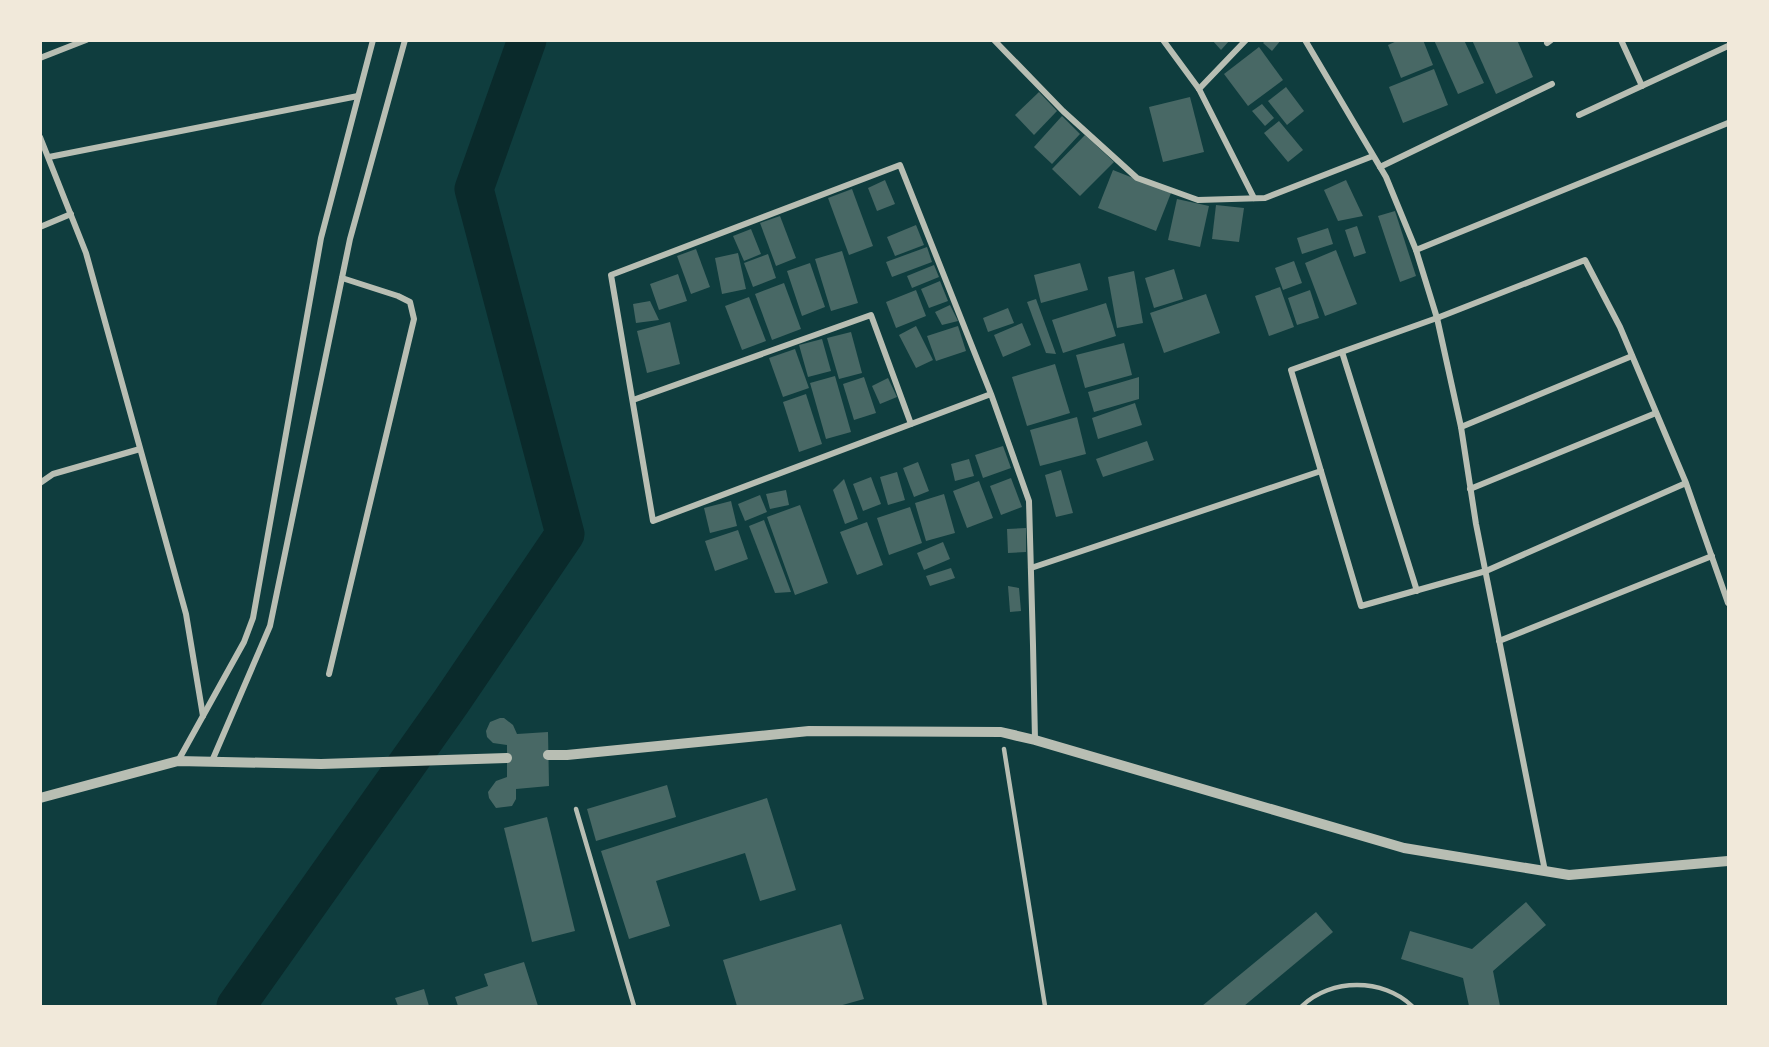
<svg xmlns="http://www.w3.org/2000/svg" width="1769" height="1047" font-family="'Public Sans',sans-serif">
<rect width="100%" height="100%" fill="#0f3d3e"/>
<g fill="none" stroke-linecap="round" stroke-linejoin="round">
<path stroke="#0a2a2b" stroke-width="39" d="M236,1006L451,702L565,534L474,189L527,40"/>
</g>
<g fill="#486865">
<path d="M1212,40H1230L1221,50Z"/>
<path d="M1266,40H1281L1272,51L1263,43Z"/>
<path d="M1399,40H1423L1433,65L1401,78L1388,45Z"/>
<path d="M1434,40H1464L1484,83L1458,94Z"/>
<path d="M1472,40H1517L1533,77L1496,94Z"/>
<path d="M1259,47L1283,80L1248,106L1224,74Z"/>
<path d="M1434,69L1448,105L1403,123L1389,87Z"/>
<path d="M1286,87L1304,111L1287,125L1268,101Z"/>
<path d="M1039,92L1057,111L1034,135L1015,115Z"/>
<path d="M1190,97L1204,152L1163,162L1149,107Z"/>
<path d="M1262,104L1274,118L1265,126L1252,111Z"/>
<path d="M1062,116L1080,134L1052,164L1034,147Z"/>
<path d="M1279,121L1303,150L1288,162L1264,133Z"/>
<path d="M1085,135L1114,162L1080,196L1052,169Z"/>
<path d="M1113,170L1171,193L1156,231L1098,208Z"/>
<path d="M885,180L895,204L877,211L868,188Z"/>
<path d="M1346,180L1363,216L1338,221L1324,190Z"/>
<path d="M852,189L873,246L849,255L828,198Z"/>
<path d="M1177,199L1209,206L1200,247L1168,240Z"/>
<path d="M1216,205L1244,208L1239,242L1212,239Z"/>
<path d="M1395,211L1416,276L1400,282L1378,216Z"/>
<path d="M780,216L796,258L776,266L760,223Z"/>
<path d="M916,225L924,245L895,256L887,237Z"/>
<path d="M1357,226L1366,253L1354,257L1345,230Z"/>
<path d="M1328,228L1333,244L1302,254L1297,238Z"/>
<path d="M751,229L761,254L744,261L733,236Z"/>
<path d="M927,247L932,262L892,277L886,262Z"/>
<path d="M696,249L710,287L691,294L677,256Z"/>
<path d="M1336,250L1357,304L1325,316L1305,263Z"/>
<path d="M842,251L858,303L831,311L815,259Z"/>
<path d="M738,253L746,289L722,294L715,258Z"/>
<path d="M768,254L776,278L753,287L744,263Z"/>
<path d="M1294,261L1302,283L1283,290L1275,268Z"/>
<path d="M810,263L825,307L802,316L787,271Z"/>
<path d="M1080,263L1088,290L1041,303L1034,275Z"/>
<path d="M934,265L939,277L912,288L907,276Z"/>
<path d="M1174,269L1183,299L1154,308L1145,278Z"/>
<path d="M1134,271L1143,323L1117,328L1108,277Z"/>
<path d="M678,274L687,301L659,310L650,284Z"/>
<path d="M940,281L948,301L929,308L921,289Z"/>
<path d="M784,283L801,329L772,340L755,294Z"/>
<path d="M1280,287L1294,327L1269,336L1255,296Z"/>
<path d="M916,290L926,316L896,328L886,302Z"/>
<path d="M1310,290L1319,318L1297,325L1288,298Z"/>
<path d="M1206,294L1220,333L1164,353L1150,313Z"/>
<path d="M749,297L766,341L742,350L725,306Z"/>
<path d="M1036,299L1056,354L1046,353L1027,302Z"/>
<path d="M650,301L659,320L636,323L633,304Z"/>
<path d="M1106,303L1116,336L1063,353L1052,320Z"/>
<path d="M950,305L958,321L942,325L935,312Z"/>
<path d="M1008,308L1014,323L988,332L983,318Z"/>
<path d="M670,322L680,364L647,373L637,331Z"/>
<path d="M1022,323L1031,345L1003,357L994,335Z"/>
<path d="M916,326L933,360L916,368L899,335Z"/>
<path d="M958,326L966,351L936,361L927,336Z"/>
<path d="M851,332L862,373L839,379L827,338Z"/>
<path d="M822,339L831,371L808,377L799,345Z"/>
<path d="M1124,343L1132,375L1085,388L1076,355Z"/>
<path d="M795,349L809,388L783,397L769,358Z"/>
<path d="M1055,364L1070,413L1027,426L1012,377Z"/>
<path d="M835,376L851,432L826,439L810,383Z"/>
<path d="M864,377L876,413L854,420L843,384Z"/>
<path d="M1139,377V399L1094,412L1088,392Z"/>
<path d="M888,378L897,397L880,404L872,386Z"/>
<path d="M806,394L822,444L799,452L783,402Z"/>
<path d="M1135,403L1142,425L1098,439L1092,418Z"/>
<path d="M1077,417L1086,454L1040,466L1030,430Z"/>
<path d="M1147,441L1154,460L1103,477L1096,459Z"/>
<path d="M1003,446L1011,468L983,478L975,455Z"/>
<path d="M969,459L974,476L955,481L951,464Z"/>
<path d="M918,462L929,491L914,497L903,468Z"/>
<path d="M1061,470L1073,513L1056,517L1045,475Z"/>
<path d="M897,472L905,500L888,505L880,477Z"/>
<path d="M871,477L881,504L863,511L853,484Z"/>
<path d="M1011,478L1022,507L1001,515L990,486Z"/>
<path d="M844,479L858,519L845,524L833,490Z"/>
<path d="M979,481L993,518L967,528L953,491Z"/>
<path d="M786,490L789,505L770,509L766,494Z"/>
<path d="M944,494L955,533L926,541L915,503Z"/>
<path d="M760,495L767,512L745,521L738,504Z"/>
<path d="M731,501L737,526L710,533L704,508Z"/>
<path d="M800,505L828,583L795,595L767,517Z"/>
<path d="M910,507L922,543L889,555L877,518Z"/>
<path d="M764,520L791,592L775,593L749,526Z"/>
<path d="M867,522L883,565L857,575L840,532Z"/>
<path d="M1026,528V552L1008,553L1007,529Z"/>
<path d="M738,530L748,559L715,571L705,541Z"/>
<path d="M943,542L950,559L924,570L917,553Z"/>
<path d="M951,568L955,578L930,586L926,576Z"/>
<path d="M1008,586L1019,588L1021,611L1010,612Z"/>
<path d="M500,718H504L513,725L517,734L548,732L549,786L516,789V799L512,806L496,808L489,798L488,792L496,781L507,777V745L493,743L487,737L486,731L490,722Z"/>
<path d="M667,785L676,817L596,841L587,809Z"/>
<path d="M767,798L796,890L760,901L745,853L656,881L670,926L629,939L601,851Z"/>
<path d="M547,817L575,931L532,942L504,828Z"/>
<path d="M1526,902L1546,925L1493,971L1500,1006H1469L1463,978L1401,959L1410,931L1472,949Z"/>
<path d="M1316,912L1333,932L1244,1006H1202Z"/>
<path d="M841,924L864,999L839,1006H737L723,960Z"/>
<path d="M524,962L538,1006H458L455,997L488,986L484,974Z"/>
<path d="M424,989L429,1006H398L395,998Z"/>
</g>
<g fill="none" stroke-linecap="round" stroke-linejoin="round">
<g stroke="#b8beb3" stroke-width="4.5">
<path d="M1004,749L1045,1006"/>
<path d="M576,809L634,1006"/>
<path d="M1302,1006C1331,978 1383,978 1412,1006"/>
</g>
<g stroke="#b8beb3" stroke-width="6">
<path d="M994,40L1063,111L1137,178L1198,200L1265,198L1373,156"/>
<path d="M1163,40L1199,89L1254,198"/>
<path d="M1305,40L1386,177L1416,250L1437,318L1461,427L1476,524L1545,871"/>
<path d="M1621,40L1642,86"/>
<path d="M1547,43L1551,40"/>
<path d="M40,58L86,40"/>
<path d="M1199,89L1246,40"/>
<path d="M1579,115L1728,46"/>
<path d="M40,137L86,253L186,614L203,716"/>
<path d="M49,157L358,96"/>
<path d="M1380,167L1552,84"/>
<path d="M40,227L71,214"/>
<path d="M1416,250L1728,123"/>
<path d="M1342,352L1417,591"/>
<path d="M991,394L653,521L611,275L900,165L991,394L1029,501L1033,645L1035,740"/>
<path d="M633,400L871,315L911,424"/>
<path d="M1461,427L1632,356"/>
<path d="M40,483L53,474L140,449"/>
<path d="M1686,483L1486,571L1361,606L1291,370L1437,318L1585,260L1620,327L1686,483L1728,603"/>
<path d="M1470,489L1656,413"/>
<path d="M1031,568L1321,471"/>
<path d="M1499,641L1712,556"/>
<path d="M329,674L414,319L410,302L398,296L342,278"/>
<path d="M178,761L244,642L253,618L321,238L373,40"/>
<path d="M212,761L270,626L350,239L405,40"/>
</g>
<g stroke="#b8beb3" stroke-width="10">
<path d="M548,755H567L809,731L1001,732L1035,740L1404,848L1569,875L1728,861"/>
<path d="M40,798L178,761L321,764L507,758"/>
</g>
</g>
<rect width="1769" height="1047" fill="none" stroke="#f1e9da" stroke-width="84"/>
</svg>
